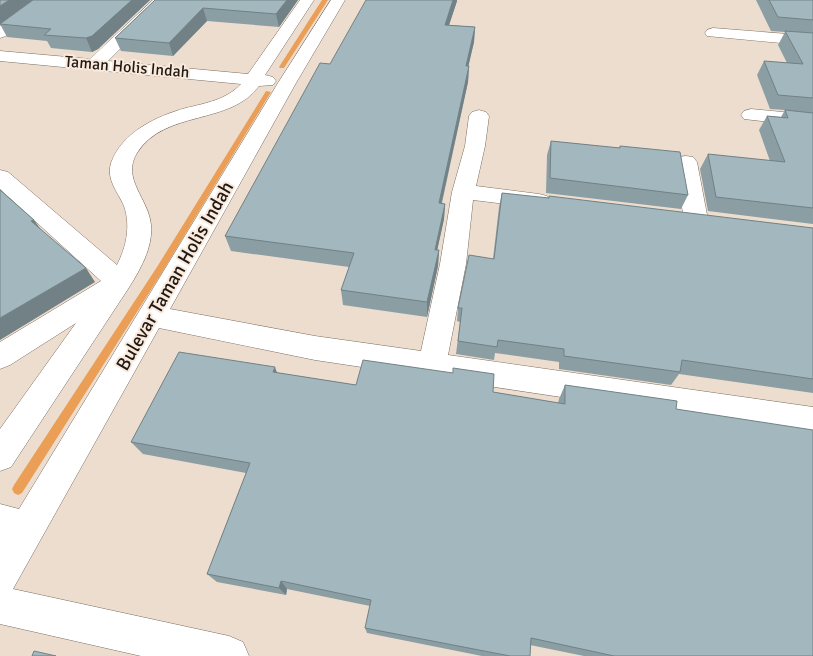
<svg xmlns="http://www.w3.org/2000/svg" width="813" height="656" font-family="Signika,sans-serif">
<rect width="100%" height="100%" fill="#edddcf"/>
<g fill="none" stroke-linecap="round" stroke-linejoin="round">
<g fill="#ea9e56" fill-rule="evenodd">
<path d="M322,0H328L284,68H280L279,67Z"/>
<path d="M266,91L271,92L163,271L22,493L18,495L14,493L12,489L14,485L157,267Z"/>
</g>
<g stroke="#7c6e61" stroke-width="1">
<g id="minor">
<path d="M36,0H53L6,36L0,38V26Z"/>
<path d="M153,0H169L108,61L248,74L300,0H314L265,75L273,77L276,81L273,85L259,86C230,126 165,109 137,153C121,179 149,199 151,225C153,248 140,270 128,289L11,467L0,471V429L76,323L10,365L0,369V342L101,281L0,189V170L8,172L117,265C126,247 131,227 124,206C118,192 106,180 111,163C122,132 157,116 186,108C206,103 226,100 241,84L0,61V51L90,59Z"/>
<path d="M331,0H345L296,83L170,309L315,336L421,351L440,264L452,192L465,146L469,116L472,112L479,110L486,112L489,116L485,146L476,186L539,194L547,196L550,201L547,206L539,208L473,200L466,264L448,355L813,407V435L315,360L159,328L13,589L229,636L243,642L249,656H141L0,624V504L19,509L278,83Z"/>
<path d="M713,28L813,36V46L707,36L705,33L707,30Z"/>
<path d="M751,109L813,115V127L744,119L741,115L744,111Z"/>
<path d="M686,156L693,157L697,162L708,220L704,226L696,228L688,226L684,220L675,162L679,157Z"/>
</g>
</g>
<use href="#minor" fill="#fff" fill-rule="evenodd"/>
</g>
<g fill="#8b9ea3">
<path d="M33,0H150L98,49L92,52L51,48L47,41L7,37L0,24Z"/>
<path d="M155,0H298L279,27L207,21L173,56L121,51L115,38Z"/>
<path d="M756,0H813V224L708,211L700,169L708,154L770,161L759,130L767,116L781,117L785,110L770,109L757,75L764,61L787,63L778,45L785,32L771,31Z"/>
<path d="M457,1L449,25L475,27L474,42L468,66H469L468,82L442,203L445,204L444,219L437,250H439L438,266L427,317L343,305L341,290L349,267L231,251L225,236L330,64Z"/>
<path d="M551,141L619,148L620,146L688,195L681,209L546,193L547,155Z"/>
<path d="M502,193L813,228V393L679,374L671,385L559,369V362L495,353L494,360L456,354L460,322L457,321L458,308L493,259L499,207Z"/>
<path d="M277,373L356,385L493,392L558,403L559,399L565,385L676,409L813,656H584L530,645V656H482L367,633L365,628L370,606L287,589L286,595L217,582L207,574L246,473L143,454L131,442Z"/>
</g>
<g fill="#718185">
<path d="M9,0H33L0,24V6Z"/>
<path d="M132,0H150L98,49L92,52L86,38Z"/>
<path d="M287,0H298L279,27L276,14Z"/>
<path d="M453,0H457V1L444,40L445,25Z"/>
<path d="M203,8L207,21L173,56L169,43Z"/>
<path d="M475,27L474,42L465,81L466,66Z"/>
<path d="M469,66L468,82L438,218L439,203Z"/>
<path d="M445,204L444,219L434,265L435,250Z"/>
<path d="M34,220L44,234L31,221Z"/>
<path d="M439,250L438,266L427,317V302Z"/>
<path d="M86,268L95,282L0,340V318Z"/>
<path d="M275,367L280,381L273,372Z"/>
<path d="M281,581L287,589L286,595L279,588Z"/>
</g>
<g fill="#a2b8be" stroke="#718185">
<path d="M0,0H9L0,6Z"/>
<path d="M33,0H132L92,36L86,38L44,35L51,29L0,24Z"/>
<path d="M155,0H287L276,14L203,8L169,43L115,38Z"/>
<path d="M366,0H453L445,25L475,27L466,66H469L439,203L445,204L435,250H439L427,302L341,290L354,253L225,236L320,63L330,64Z"/>
<path d="M769,0H813V20L778,17Z"/>
<path d="M785,31L813,33V98L778,95L764,61L803,64Z"/>
<path d="M785,110L813,113V208L716,197L708,154L785,162L767,116L788,118Z"/>
<path d="M551,141L620,148V146L680,152L688,195L550,178Z"/>
<path d="M0,190L34,220L31,221L86,268L0,318Z"/>
<path d="M502,193L549,198V196L813,228V379L682,360L680,372L564,356V349L498,340L497,347L458,341L462,308H458L469,255L494,259Z"/>
<path d="M179,352L275,367L273,372L356,385L363,360L453,373V368L494,374L493,392L565,404V385L677,401L676,409L813,430V656H614L531,638L530,656H510L365,628L371,600L281,581L279,588L207,574L250,463L131,442Z"/>
<path d="M34,651L56,656H32Z"/>
</g>
<g text-anchor="middle" dominant-baseline="central" stroke-width="4" stroke-linejoin="round" paint-order="stroke">
<g font-size="16" fill="#1f1915" stroke="#faeadc">
<text transform="translate(127 67) rotate(5)">Taman Holis Indah</text>
</g>
<g font-size="19" fill="#1f1915" stroke="#faeadc">
<text transform="translate(175 276) rotate(-60)">Bulevar Taman Holis Indah</text>
</g>
</g>
</svg>
